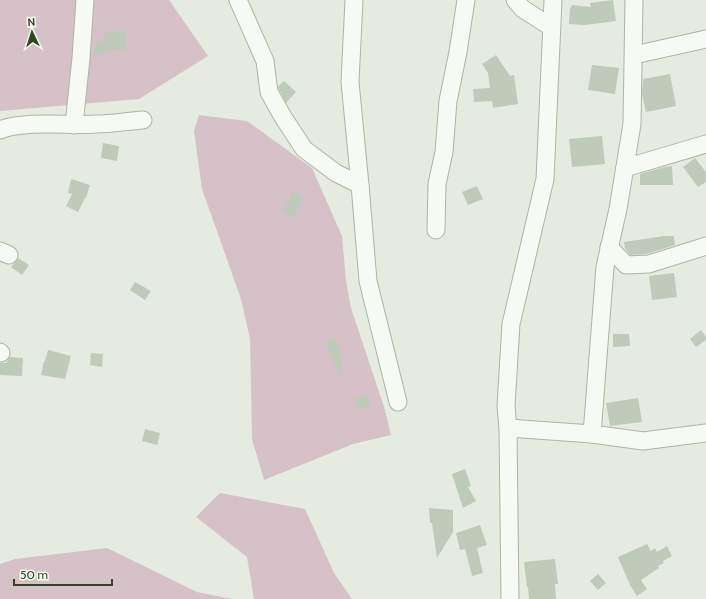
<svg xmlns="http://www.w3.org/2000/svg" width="706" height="599" font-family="Cabin,sans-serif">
<rect width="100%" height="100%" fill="#e6ebe1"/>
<g fill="#d6c1c8">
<path d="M0,0H169L208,56L139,99L0,111Z"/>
<path d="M199,115L247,121L312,168L342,236L346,281L351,308L385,410L391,435L353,444L264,480L252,439L250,339L241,299L202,189L194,131Z"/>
<path d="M220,493L305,509L334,573L352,599H254L247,557L196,517Z"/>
<path d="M107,548L197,592L232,599H0V564L15,559Z"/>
</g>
<g fill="#bfcab8">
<path d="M613,0L616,21L585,25L569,24L570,9L572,5L591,7L590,3Z"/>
<path d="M104,31H127L126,50H105L104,55L93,52L97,40L105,43Z"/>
<path d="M496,55L510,76L514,75L518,104L493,108L492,101L474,102L473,89L490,88L488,73L482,64Z"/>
<path d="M592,65L619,68L615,94L588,90Z"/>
<path d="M670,74L676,106L646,112L642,94L643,79Z"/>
<path d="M284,81L296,92L286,103L278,87Z"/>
<path d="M602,136L605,164L572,167L569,139Z"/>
<path d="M103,143L119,146L117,161L101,158Z"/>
<path d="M695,158L706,172V182L698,187L683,167Z"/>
<path d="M672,166L673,185H640V174L665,167Z"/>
<path d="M71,179L90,185L86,198H85L78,212L66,206L72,194L68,193Z"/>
<path d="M477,186L483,199L468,205L462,192Z"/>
<path d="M293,191L304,197L294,217L283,211Z"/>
<path d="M664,236H674L675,245L647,254L630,255L625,249L624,242Z"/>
<path d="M18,258L29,265L22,275L11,267Z"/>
<path d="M674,273L677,297L652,300L649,276Z"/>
<path d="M135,282L151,291L145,300L130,290Z"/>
<path d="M701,330L706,337V340L696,347L690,339Z"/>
<path d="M613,334H629L630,346L613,347Z"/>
<path d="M335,337L340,350L342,377H341L325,342Z"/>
<path d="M48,350L71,356L65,379L41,375L44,361H45Z"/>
<path d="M91,353L103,354L102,367L90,365Z"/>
<path d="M10,357L23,358L22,376L0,375V363H6Z"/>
<path d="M367,395L371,405L359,410L355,399Z"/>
<path d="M638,398L642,422L610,426L606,403Z"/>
<path d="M145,429L160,433L157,445L142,441Z"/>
<path d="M465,469L471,486L468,487L476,501L463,508L452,474Z"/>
<path d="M429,508L453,510V532L437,558L432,523H430Z"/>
<path d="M480,525L487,545L477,548L483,573L472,576L465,549L460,550L456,533Z"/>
<path d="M647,544L651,551L655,548L657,552L667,546L672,556L663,561L664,563L658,566L659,568L641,580L647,589L637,596L630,585L618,557Z"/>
<path d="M555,559L558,584H555L556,599H529L528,587H527L524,562Z"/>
<path d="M598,574L606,583L598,590L590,581Z"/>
</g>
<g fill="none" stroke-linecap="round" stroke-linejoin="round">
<g stroke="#adb6a5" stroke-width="19">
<g id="minor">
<path d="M238,0L265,61L269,92L283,117L304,149L336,173L360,185"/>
<path d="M354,0L350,82L360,185L368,281L398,402"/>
<path d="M515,0L523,9L551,27"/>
<path d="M634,55L706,39"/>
<path d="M74,125L81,58L85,0"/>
<path d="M0,130C22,120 70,126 96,124C112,124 127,121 143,120"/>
<path d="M625,168L706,144"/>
<path d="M436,230L437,184L444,152L448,101L458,52L466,0"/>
<path d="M609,247L626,265L649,264L706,246"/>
<path d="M0,251L9,255"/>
<path d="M0,352L1,353"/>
<path d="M508,428L592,434L643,441L706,433"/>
<path d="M592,434L605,267L618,209L632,124L634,0"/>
<path d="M510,599L508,428L506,406L511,324L545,179L553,0"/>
</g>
</g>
<use href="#minor" stroke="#f6f9f4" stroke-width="17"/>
</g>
<g transform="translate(32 32) rotate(356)" stroke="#f5f8f1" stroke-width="3" paint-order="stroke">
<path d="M0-3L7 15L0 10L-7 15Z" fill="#344527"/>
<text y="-6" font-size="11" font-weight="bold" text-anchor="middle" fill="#344527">N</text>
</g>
<path d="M14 579v6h98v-6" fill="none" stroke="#344527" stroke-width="2"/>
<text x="20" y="579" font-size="12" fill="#344527" stroke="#f5f8f1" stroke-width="3" paint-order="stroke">50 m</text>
</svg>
